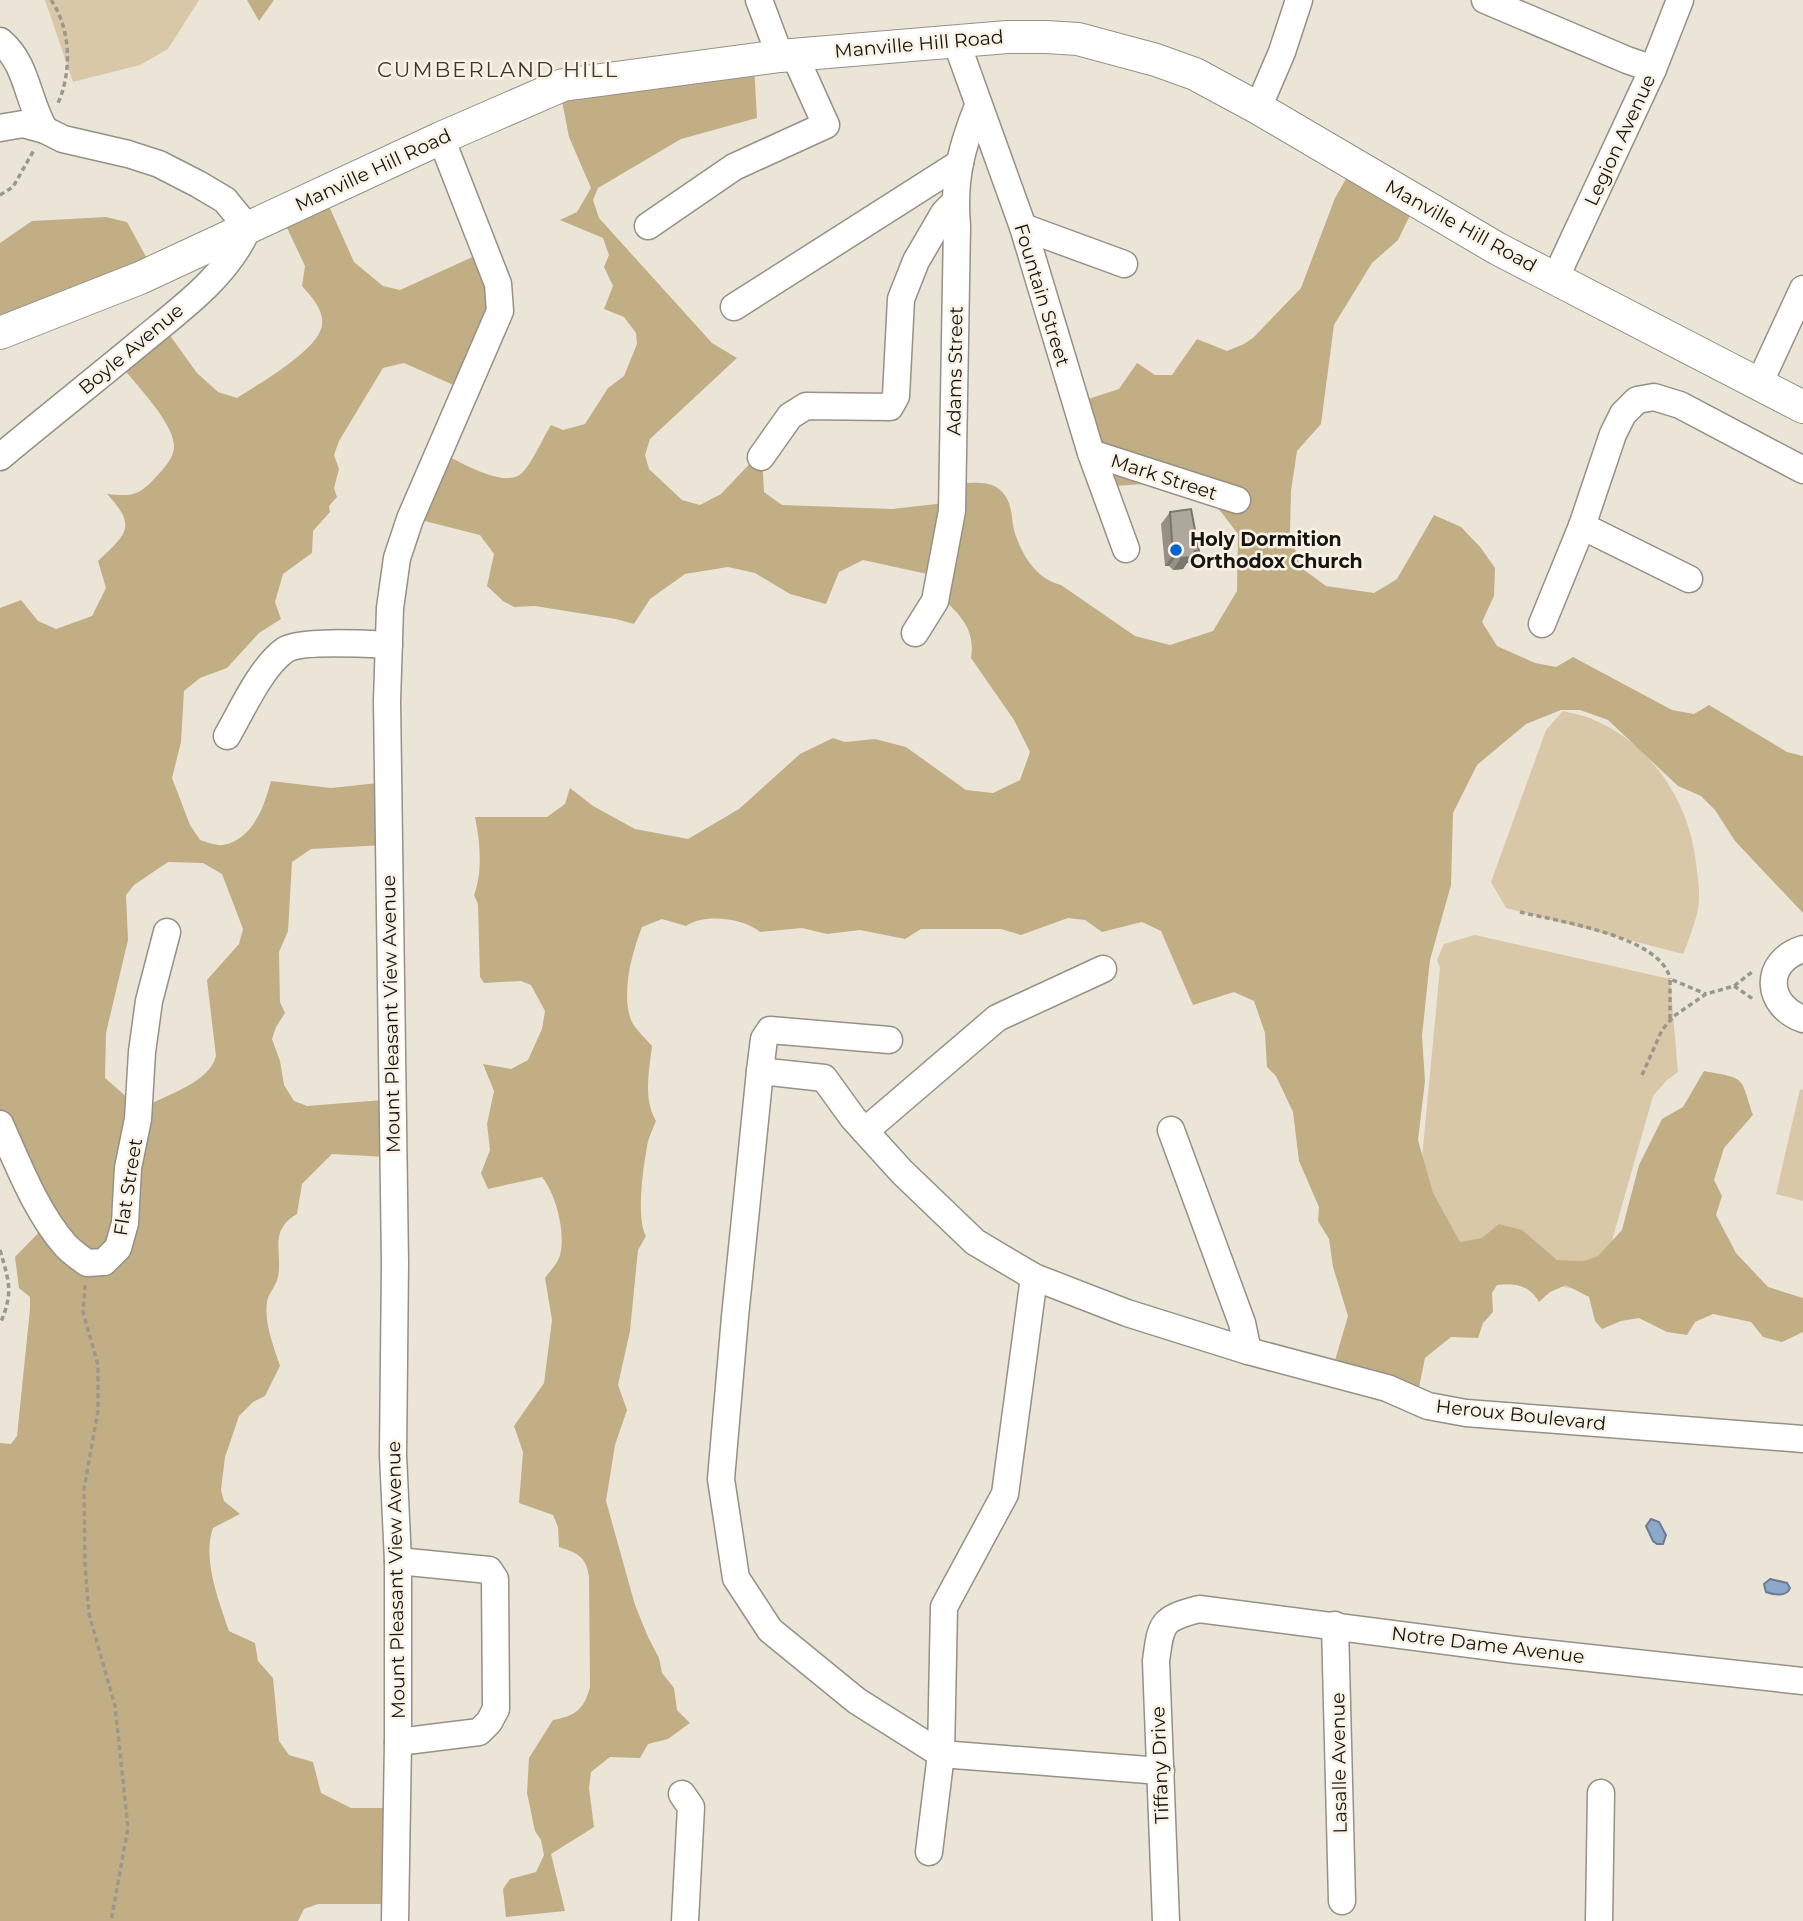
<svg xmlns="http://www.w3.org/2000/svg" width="1803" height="1921" font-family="Montserrat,sans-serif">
<rect width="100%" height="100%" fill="#ebe5d8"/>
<g fill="#d8c8a8">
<path d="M45,0H199L168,49L140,65L73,82Z"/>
<path d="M1563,711C1573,714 1585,715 1594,720C1649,743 1686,797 1695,855C1697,872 1701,892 1698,909C1695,924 1689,939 1683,954L1506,908L1491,882L1546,730Z"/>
<path d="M1475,935L1670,979L1678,1072L1667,1080L1653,1096L1602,1276L1589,1291L1412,1263L1440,968L1437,960L1444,944Z"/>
<path d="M1800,1089L1803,1090V1201L1776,1194Z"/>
</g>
<g fill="#c2ae84" fill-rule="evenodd">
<path d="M247,0H274L259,21Z"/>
<path d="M754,64L757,118L681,139L598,188L593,200L599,218L712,343L737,358L650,439L645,455L649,469L682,500L700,505L721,494L759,454H762L764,492L782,505L892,509L945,503L948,484C963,484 983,480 996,487C1013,497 1011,517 1014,530C1021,554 1036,579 1061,585L1135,636L1170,645L1213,631L1237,591L1238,534L1218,508L1157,483L1115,486L1076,403L1119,389L1137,363L1155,375H1172L1197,339L1227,351L1244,344L1253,338L1301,288L1335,198L1350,172L1413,209L1398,240L1372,263L1334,325L1321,424L1297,451L1291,491L1290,532L1300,567L1326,586L1374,593L1397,579L1434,515L1461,527L1481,548L1495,568L1494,596L1482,622L1497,646L1535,663L1556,667L1573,657L1672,710L1694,714L1709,705L1787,752L1803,756V913L1735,841L1715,810L1701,796L1678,786L1608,720L1580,710H1561L1526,724L1477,765L1453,813L1451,885L1430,960L1422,1036L1425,1081L1418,1140L1433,1193L1460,1242L1482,1238L1499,1224L1522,1230L1557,1260L1584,1261L1598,1256L1622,1230L1639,1165L1662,1119L1683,1107L1704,1071C1746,1079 1740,1075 1753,1115L1724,1148L1714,1180L1722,1196L1716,1215L1736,1253L1768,1287L1803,1298V1332L1782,1342L1763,1337L1751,1322L1713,1314L1695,1322L1687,1335L1667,1332L1639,1318L1621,1321L1602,1329L1595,1321L1589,1297L1566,1285L1550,1292L1539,1302C1529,1285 1515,1283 1497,1285L1492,1293L1493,1312L1483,1323L1478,1338L1451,1337L1425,1358L1416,1402L1331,1374L1348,1316L1333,1267L1329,1239L1318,1221L1319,1207L1299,1161L1293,1112L1276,1076L1267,1067L1265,1033L1254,1001L1234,992L1193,1005L1161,931L1142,922L1102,932L1085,920L1068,918L1021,935L1001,929H921L905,939L860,930L827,934L802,928L760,932C744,918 704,913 686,926L662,919L642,927C632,952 621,993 631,1020C635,1029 646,1039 652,1046C649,1072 643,1098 656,1121C653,1129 648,1138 647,1147C643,1168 636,1219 646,1236L638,1250L630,1331L618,1385L627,1410L615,1445L606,1501L635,1605L648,1637L659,1658L662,1673L674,1688L677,1710L690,1723L668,1739L648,1744L640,1758L610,1757L591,1772L589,1788L594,1827L551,1854L565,1911L506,1917L503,1889L510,1879L536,1872L544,1855L541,1840L535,1831L527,1793L529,1758L553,1720C576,1716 584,1709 590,1687L589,1577C587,1557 576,1552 559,1547L558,1527L553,1515L519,1503L523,1452L514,1426L544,1383L552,1320L545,1278C550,1271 558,1263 560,1255C566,1233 556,1194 542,1177L488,1189L481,1173L490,1150L487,1124L494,1091L483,1064L511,1069L528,1060L542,1029L545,1011L531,985L521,981L484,983L480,977L478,904L474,895C483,872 480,841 475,817H547L565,804L570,788L593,806L635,829L688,839L739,809L800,754L833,738L845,742L875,739L906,747L966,790L993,793L1020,780L1030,752L1014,720L971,658C977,623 951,607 928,586L927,574L863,560L839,572L826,604L790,594L755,573L728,567L685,574L650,599L634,624L616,619L535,606L514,607L503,601L487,586L494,554L480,535L409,517L439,452C458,460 504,490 522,473C531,465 544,436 551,425L563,430L585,424L608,388L624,376L637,344L636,333L624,317L604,309L613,286L604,267L609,255L603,238L560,220L577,212L591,188L569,137L561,96Z"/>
<path d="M324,195L354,262L383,286L400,290L479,254L497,316L467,391L404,363L383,368L339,441L334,455L339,469L334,488L337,497L329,506L330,512L313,531L312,553L283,574L275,602L281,619L259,633L227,668L200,678L184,691L181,742L172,778L190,825L200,840C207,842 216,846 223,845C253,839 264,807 271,781L331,788L378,783L385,845L311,849L292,862L288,931L279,952L280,1002L285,1013L276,1027L272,1039L280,1061L284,1085L294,1101L307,1106L383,1100L387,1157L332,1154L302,1184L297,1214C268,1231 283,1252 278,1277C276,1286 268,1294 267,1302C264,1324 274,1347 280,1366L265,1396L253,1402L239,1416L225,1457L221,1490L224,1501L240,1514L213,1528C202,1558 219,1602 229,1631L255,1643L258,1661L273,1678L279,1741L289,1755L313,1762L321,1793L351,1808H389L392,1904H318L304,1909L298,1921H0V1443L11,1444L17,1436L30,1309V1297L19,1288L15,1257L48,1223L0,1133V608L21,600L38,621L56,629L92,616L106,588L98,561C126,534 138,527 107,494C132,496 137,497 155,478C163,469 175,458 174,445C172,420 134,383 119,363L161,323L197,373L218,392L237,398C257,385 321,349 322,324C324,310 311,296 302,286L305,266L280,213ZM168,862L203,863L222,874L243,929L239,944L207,980L216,1056C210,1082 168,1094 147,1106H137L105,1078L106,1033L128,940L126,895L134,885Z"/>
<path d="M106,217L127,222L150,264L0,330V243L32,221Z"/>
</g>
<g fill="#8ea8cc" stroke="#6a7c94" stroke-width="2">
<path d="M1651,1519L1659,1522L1666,1535L1663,1544H1657L1653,1541L1646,1526Z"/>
<path d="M1770,1579L1787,1583L1790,1588C1787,1597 1774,1595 1766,1592L1764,1584Z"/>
</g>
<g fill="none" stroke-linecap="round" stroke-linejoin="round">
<g stroke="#969085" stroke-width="29">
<g id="minor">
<path d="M759,0L780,56"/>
<path d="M1485,0L1627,60L1653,69"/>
<path d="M0,41C28,64 27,101 45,130"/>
<path d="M956,41L1023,227L1091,453L1126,549"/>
<path d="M1258,108L1282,52L1299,0"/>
<path d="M0,128L23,124L45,130L63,139L128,154L159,164L198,184L225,200L248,228C227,276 182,308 142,341C95,380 47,418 0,457"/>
<path d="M648,226L734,167L826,125L794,54"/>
<path d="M1023,227L1124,264"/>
<path d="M1555,279L1653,69L1680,0"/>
<path d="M734,307L960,163"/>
<path d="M1759,384L1803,289"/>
<path d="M1091,453L1237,500"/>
<path d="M761,457L790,416L806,406L890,407L896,396L901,299L916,261L944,213L955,202"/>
<path d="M1582,526L1689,579"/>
<path d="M1542,624L1582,526L1613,434L1623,414L1637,400L1654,397L1680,405L1803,470"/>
<path d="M915,633L935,601L952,511L957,226C953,180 961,148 978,106"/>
<path d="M227,736C242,710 261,667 285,650C300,640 368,644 389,645"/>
<path d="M1803,949C1762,962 1766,1006 1803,1019"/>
<path d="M760,1071L764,1039L770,1030L889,1040"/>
<path d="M0,1124C18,1164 36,1212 66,1246C72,1252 80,1258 87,1263L104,1262L118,1248L125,1223L128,1168L138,1119L142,1052L149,1001L167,932"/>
<path d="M1171,1130L1242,1323L1248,1351"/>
<path d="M865,1131L997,1018L1103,969"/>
<path d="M398,1561L489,1570L495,1579L496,1709L489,1722L479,1732L398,1742"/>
<path d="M1335,1625L1342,1901"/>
<path d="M1161,1771L941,1754L857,1701L770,1630L736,1578L721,1479L735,1317L760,1071L824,1078L853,1118L902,1172L975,1242L1034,1277L1127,1313L1248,1351L1387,1388L1428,1406L1466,1413L1803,1439"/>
<path d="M682,1794L691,1807L685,1921"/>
<path d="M929,1852L941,1754L944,1607L1005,1494L1034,1277"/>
<path d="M395,1921L398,1742V1561L393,1455L395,1263L387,701L390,608L397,558L410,519L500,311L498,284L441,138"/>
<path d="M1166,1921L1156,1661C1161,1623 1161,1619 1199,1609L1516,1650L1803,1681"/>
<path d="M1599,1921L1601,1793"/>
</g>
</g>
<g stroke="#969085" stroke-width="34">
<path id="major" d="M0,333L140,278L441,138L563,85L780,56L1007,37H1046L1078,39L1156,60L1195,74L1258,108L1498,249L1803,407"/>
</g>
<g stroke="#9b978d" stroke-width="3.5" stroke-dasharray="5 3.5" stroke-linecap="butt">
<path d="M51,0C71,29 72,72 58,103"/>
<path d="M0,195L13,187L34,150"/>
<path d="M1520,912C1556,921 1662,936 1670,979"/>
<path d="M1734,986L1753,999"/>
<path d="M1670,1019V979L1706,994"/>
<path d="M1642,1075L1662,1030L1674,1016L1706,994L1734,986L1752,972"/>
<path d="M0,1250C9,1282 14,1292 0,1324"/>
<path d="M85,1285L83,1312L98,1365V1411L84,1489L85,1565L89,1614L115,1706L128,1828L111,1921"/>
</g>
<use href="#minor" stroke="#fff" stroke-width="26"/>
<use href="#major" stroke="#fff" stroke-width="32"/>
</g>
<path fill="#969086" d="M1170,512L1191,563H1187L1183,569L1173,570L1169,566H1165L1161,524Z"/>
<g fill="#7a766d">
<path d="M1195,551H1199L1191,563H1187L1183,569L1173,570L1181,558Z"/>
<path d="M1178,554L1169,566H1165L1173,555Z"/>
</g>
<path fill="#aea89c" stroke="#7a766d" stroke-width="2" d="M1191,509L1199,551H1195L1192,557L1181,558L1178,554L1173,555L1170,512Z"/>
<circle fill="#0264cd" stroke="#f9f2e5" stroke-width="2.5" cx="1176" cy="550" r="7"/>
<g text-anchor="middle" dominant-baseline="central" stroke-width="5" stroke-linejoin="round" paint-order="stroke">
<g font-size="19" fill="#171511" stroke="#f9f2e5">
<text transform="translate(919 44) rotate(-5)">Manville Hill Road</text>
<text transform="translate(1620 140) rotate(-65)">Legion Avenue</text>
<text transform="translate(373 170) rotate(-25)">Manville Hill Road</text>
<text transform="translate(1461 226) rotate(29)">Manville Hill Road</text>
<text transform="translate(1042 295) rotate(73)">Fountain Street</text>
<text transform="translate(131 349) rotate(-40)">Boyle Avenue</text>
<text transform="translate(955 371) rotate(-89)">Adams Street</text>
<text transform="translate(1164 477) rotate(18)">Mark Street</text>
<text transform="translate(391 1014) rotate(-91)">Mount Pleasant View Avenue</text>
<text transform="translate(128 1187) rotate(-81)">Flat Street</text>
<text transform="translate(1521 1415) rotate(6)">Heroux Boulevard</text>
<text transform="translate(396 1580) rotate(-91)">Mount Pleasant View Avenue</text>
<text transform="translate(1488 1645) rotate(7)">Notre Dame Avenue</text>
<text transform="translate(1339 1763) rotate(-91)">Lasalle Avenue</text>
<text transform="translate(1160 1765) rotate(-92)">Tiffany Drive</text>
</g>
<g font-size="19" font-weight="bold" fill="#171511" stroke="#f9f2e5" text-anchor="start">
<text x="1190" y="539">Holy Dormition<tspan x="1190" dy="22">Orthodox Church</tspan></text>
</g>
<g font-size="21" letter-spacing="2" fill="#3e392f" stroke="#f9f2e5">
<text x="498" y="69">CUMBERLAND HILL</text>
</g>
</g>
</svg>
